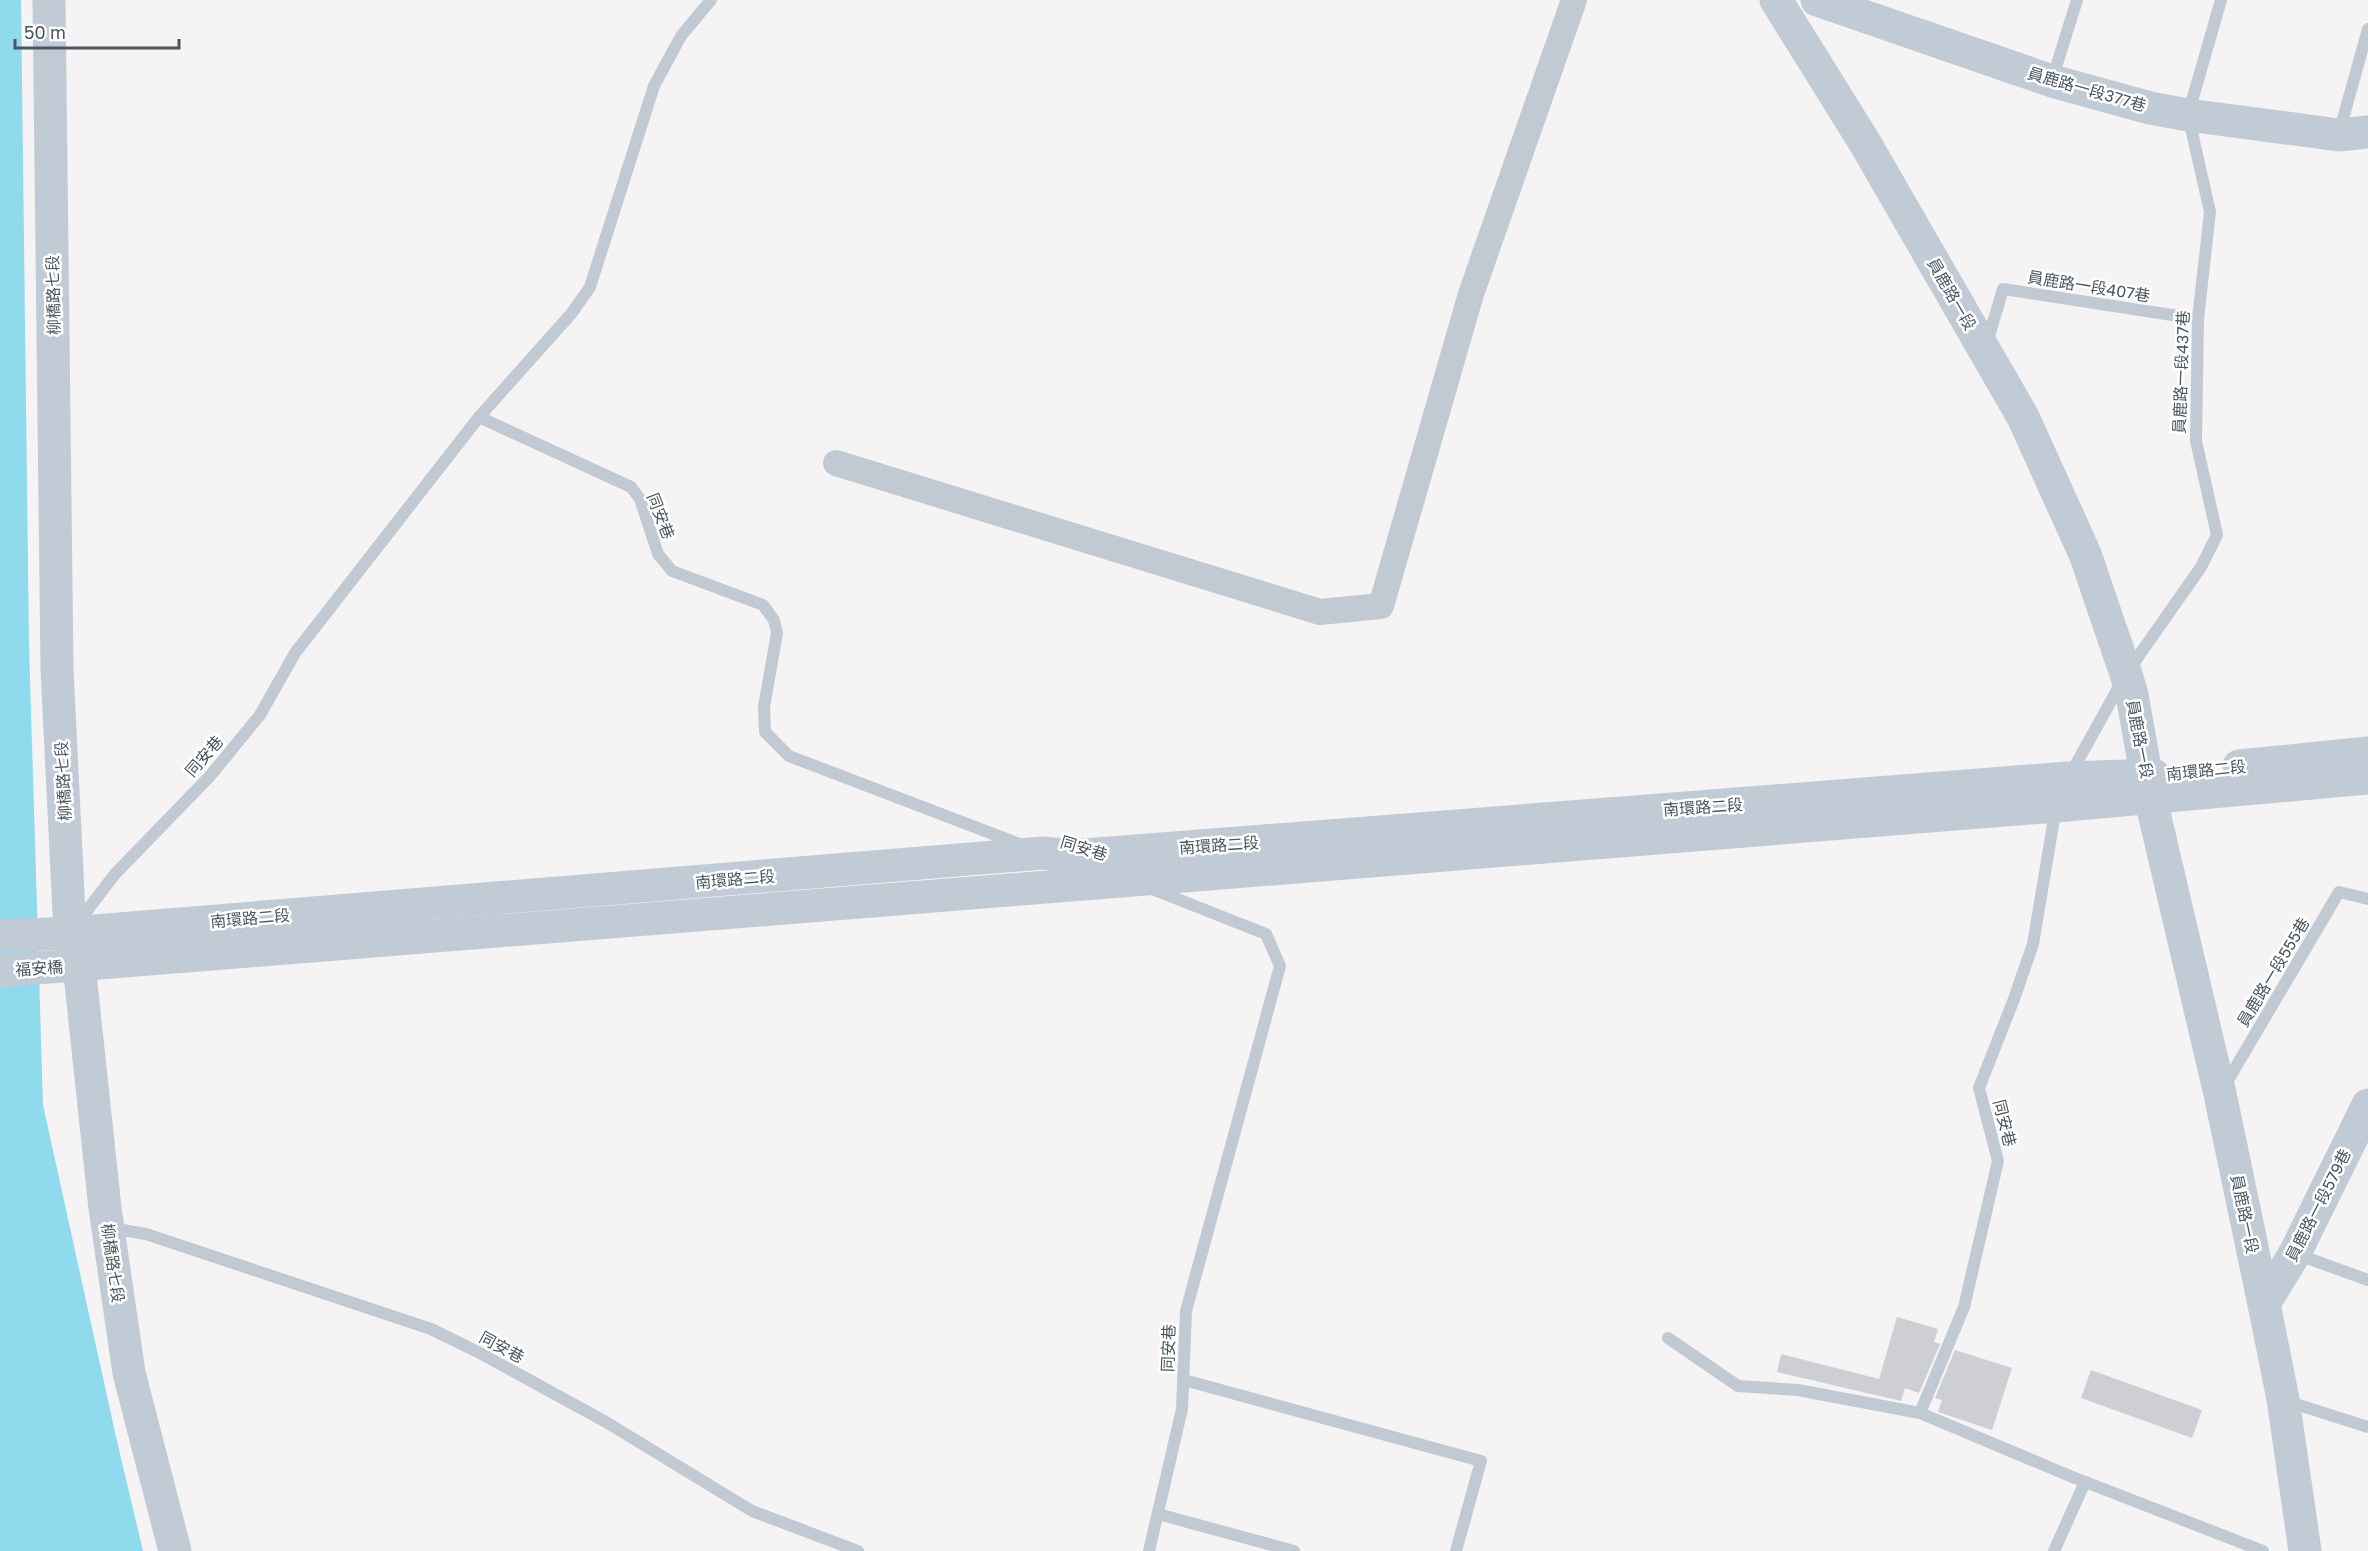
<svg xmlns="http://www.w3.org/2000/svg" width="2368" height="1551" font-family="'Golos Text','Noto Sans TC',sans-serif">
<rect width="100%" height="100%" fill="#f5f3f3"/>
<path fill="#90daee" d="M0,0H21L29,645L43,1105L116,1437L143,1551H0Z"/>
<g fill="#cdcfd5">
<path d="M1897,1317L1938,1329L1934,1342L1940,1344L1919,1393L1905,1388L1901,1401L1777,1372L1781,1354L1879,1379Z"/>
<path d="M1955,1350L2012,1368L1992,1430L1938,1412L1942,1400L1935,1398Z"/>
<path d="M2091,1370L2202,1410L2192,1438L2081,1398Z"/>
</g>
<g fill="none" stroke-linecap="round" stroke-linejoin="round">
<g stroke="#c1cad2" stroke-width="12">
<path d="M2052,80L2077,0"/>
<path d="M2339,133L2368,29"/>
<path d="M1987,343L2003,289L2198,319"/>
<path d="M479,417L631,487L640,499L658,554L672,571L763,605L774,620L777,633L764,707L765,732L789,756L1022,845"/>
<path d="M2070,775L2126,674L2201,567L2217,535L2196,441L2198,319L2210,212L2188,115L2221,0"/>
<path d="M76,925L115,874L210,776L260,715L295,653L479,417L571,314L590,287L654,86L681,36L711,0"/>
<path d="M2224,1087L2339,892L2368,899"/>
<path d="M111,1228L146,1234L431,1329L478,1352L606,1422L752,1511L858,1551"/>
<path d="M2296,1254L2368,1280"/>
<path d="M1668,1338L1738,1386L1798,1390L1920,1413L2070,1476L2263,1551"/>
<path d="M1184,1380L1481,1461L1456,1551"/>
<path d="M2286,1401L2368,1427"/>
<path d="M1920,1413L1964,1307L1998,1161L1979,1088L2014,999L2033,944L2056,807"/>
<path d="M1158,1514L1294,1551"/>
<path d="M1149,1551L1182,1409L1186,1311L1280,966L1266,934L1152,889"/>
<path d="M2054,1551L2085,1482"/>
</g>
<path stroke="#c1cad2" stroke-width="26" d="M836,463L1320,612L1381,606L1471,294L1574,0"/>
<g stroke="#c1cbd6" stroke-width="33">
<path d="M49,0L57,669L70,933L79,965L105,1208L129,1373L175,1551"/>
<path d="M1776,0L1865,143L2023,417L2085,554L2126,674L2132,695L2150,796L2220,1094L2264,1304L2283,1399L2305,1551"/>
<path d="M1817,0L2052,81L2150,108L2188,115L2339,135L2368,132"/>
<path d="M2239,766L2368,753"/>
<path d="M0,936L70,933L1043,853L1072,856L2068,778L2154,775"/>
<path d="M0,971L2056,806L2368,778"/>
<path d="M2264,1304L2295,1253L2368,1105"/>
</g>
</g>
<g text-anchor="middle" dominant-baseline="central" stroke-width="5" stroke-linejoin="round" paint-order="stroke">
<g font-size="16" fill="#4a5661" stroke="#fff">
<text transform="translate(2087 89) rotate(16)">員鹿路一段377巷</text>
<text transform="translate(2089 286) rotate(9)">員鹿路一段407巷</text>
<text transform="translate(1952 294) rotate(60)">員鹿路一段</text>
<text transform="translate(53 295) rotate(-91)">柳橋路七段</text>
<text transform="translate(2181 372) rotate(-88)">員鹿路一段437巷</text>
<text transform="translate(661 516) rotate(69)">同安巷</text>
<text transform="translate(2140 739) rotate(79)">員鹿路一段</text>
<text transform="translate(204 756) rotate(-49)">同安巷</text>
<text transform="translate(2206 770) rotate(-6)">南環路二段</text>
<text transform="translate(63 781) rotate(-93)">柳橋路七段</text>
<text transform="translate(1703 807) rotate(-4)">南環路二段</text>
<text transform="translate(1219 845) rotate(-4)">南環路二段</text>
<text transform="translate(1084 848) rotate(17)">同安巷</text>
<text transform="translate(735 879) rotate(-5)">南環路二段</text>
<text transform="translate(250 918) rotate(-5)">南環路二段</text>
<text transform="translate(39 968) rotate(-4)">福安橋</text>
<text transform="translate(2273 972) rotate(-59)">員鹿路一段555巷</text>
<text transform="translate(2005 1123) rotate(76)">同安巷</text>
<text transform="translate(2318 1205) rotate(-63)">員鹿路一段579巷</text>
<text transform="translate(2245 1214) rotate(78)">員鹿路一段</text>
<text transform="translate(113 1263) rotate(82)">柳橋路七段</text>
<text transform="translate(502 1347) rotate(28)">同安巷</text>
<text transform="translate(1168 1348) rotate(-88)">同安巷</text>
</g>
</g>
<path d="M15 39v9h164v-9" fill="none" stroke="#4a5661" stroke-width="3"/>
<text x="24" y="39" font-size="18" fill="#4a5661" stroke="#ffffff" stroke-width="4.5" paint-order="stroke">50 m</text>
</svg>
